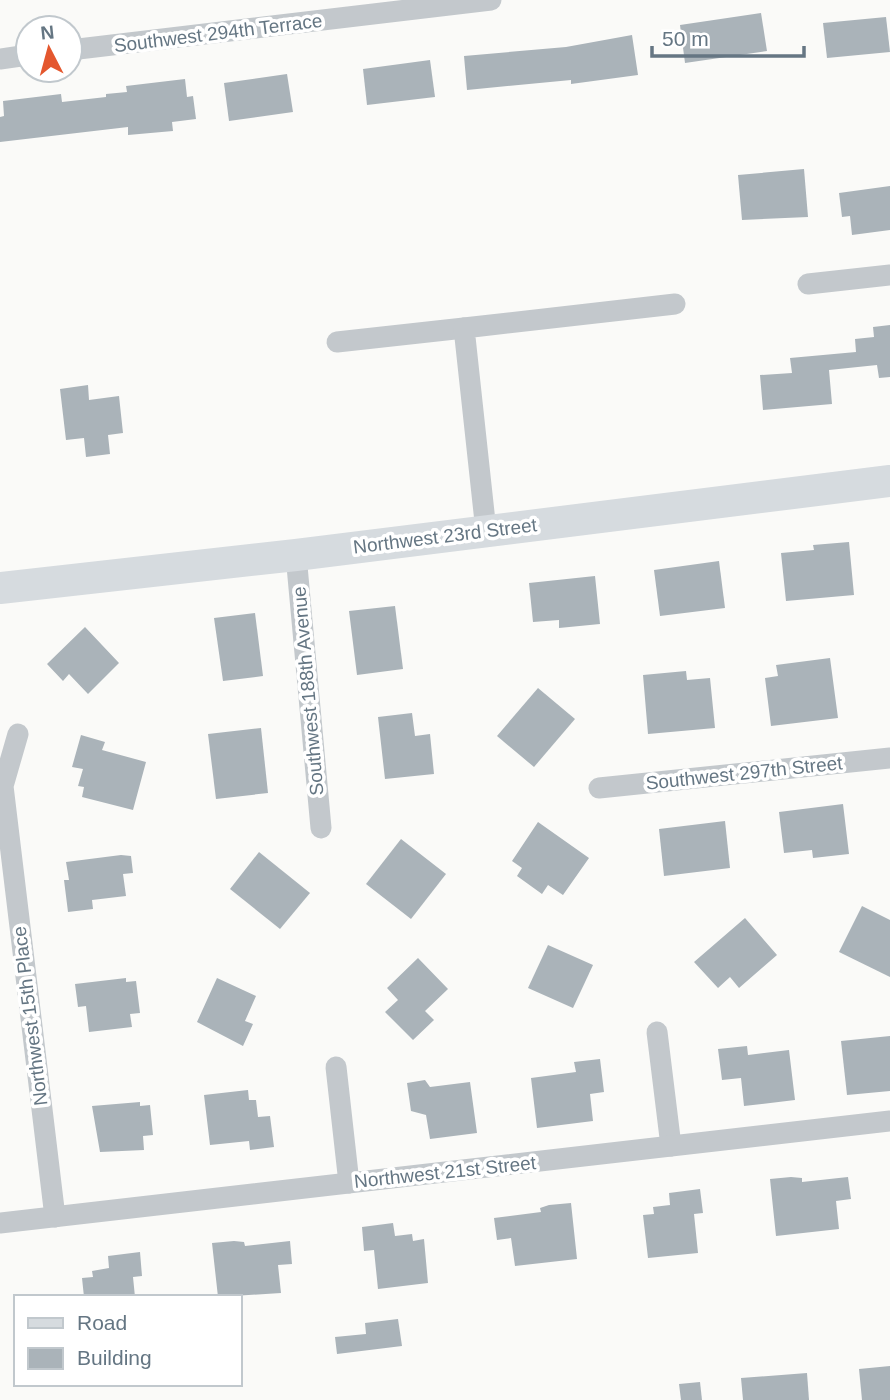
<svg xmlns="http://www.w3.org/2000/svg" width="890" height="1400" font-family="Helvetica,sans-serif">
<rect width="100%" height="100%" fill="#fafaf8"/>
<g fill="#aab3b9">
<path d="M761,13L767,51L685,63L680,25Z"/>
<path d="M886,17L890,52L827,58L823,23Z"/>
<path d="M632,35L638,75L571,84V80L467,90L464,56L566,47Z"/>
<path d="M430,60L435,97L367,105L363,69Z"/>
<path d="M287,74L293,112L229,121L224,83Z"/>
<path d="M185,79L187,97L193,96L196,119L172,122L173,131L128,135V127L0,142V117L4,116L3,101L61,94L62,102L106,97V94L127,92L126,86Z"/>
<path d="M804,169L808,217L742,220L738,175Z"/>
<path d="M890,186V230L852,235L850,216L842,217L839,193Z"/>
<path d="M890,325V377L879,378L877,365L829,370L832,404L763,410L760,375L792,373L790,358L856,352L855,339L874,337L873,327Z"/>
<path d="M88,385L89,400L119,396L123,433L108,435L110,454L86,457L84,438L66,440L60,389Z"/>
<path d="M849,542L854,595L786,601L781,553L814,550L813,545Z"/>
<path d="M719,561L725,608L660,616L654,570Z"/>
<path d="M595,576L600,624L559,628V620L533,622L529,583Z"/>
<path d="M395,606L403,669L357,675L349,611Z"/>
<path d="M255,613L263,676L223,681L214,618Z"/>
<path d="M85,627L119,663L88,694L69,674L63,681L47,664Z"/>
<path d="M830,658L838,718L771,726L765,678L778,676L776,665Z"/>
<path d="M686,671L687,680L710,678L715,728L648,734L643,675Z"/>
<path d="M538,688L575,719L534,767L497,736Z"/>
<path d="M412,713L415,736L430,734L434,774L385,779L378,717Z"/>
<path d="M261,728L268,793L216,799L208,734Z"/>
<path d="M81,735L105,742L102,750L146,762L133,810L82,797L84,787L78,786L83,769L72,767Z"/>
<path d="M843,804L849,854L813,858L812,850L784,853L779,812Z"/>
<path d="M725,821L730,868L664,876L659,829Z"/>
<path d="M538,822L589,858L563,895L548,885L542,894L517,876L522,868L512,861Z"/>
<path d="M401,839L446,874L411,919L366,884Z"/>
<path d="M259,852L310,893L280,929L230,889Z"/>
<path d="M121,855L131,856L133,873L123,874L126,896L92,900L93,909L68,912L64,880H69L66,862Z"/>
<path d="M862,906L890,920V977L839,952Z"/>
<path d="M745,918L777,955L739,988L730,977L718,988L694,962Z"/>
<path d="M548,945L593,965L573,1008L528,988Z"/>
<path d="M418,958L448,989L425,1011L434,1020L413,1040L385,1012L398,1000L387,988Z"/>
<path d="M126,978V982L136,981L140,1013L130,1014L132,1027L89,1032L86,1006L78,1007L75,984Z"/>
<path d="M217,978L256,996L245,1021L253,1024L243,1046L197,1022Z"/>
<path d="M890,1036V1091L847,1095L841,1041Z"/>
<path d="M747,1046L748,1055L789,1050L795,1100L744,1106L741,1078L722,1080L718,1049Z"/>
<path d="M600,1059L604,1092L590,1094L593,1121L537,1128L531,1078L576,1072L574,1062Z"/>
<path d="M425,1080L430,1087L470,1082L477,1133L430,1139L426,1115L411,1111L407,1083Z"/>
<path d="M248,1090L249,1100H256L258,1117L270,1116L274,1147L250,1150L249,1141L210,1145L204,1095Z"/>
<path d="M140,1102V1106L150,1105L153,1135L143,1136L144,1150L100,1152L92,1106Z"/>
<path d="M791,1177L802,1178V1182L848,1177L851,1199L836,1201L839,1229L776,1236L770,1179Z"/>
<path d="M700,1189L703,1213L694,1214L698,1253L648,1258L643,1215L654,1214L653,1207L670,1205L669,1193Z"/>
<path d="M571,1203L577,1259L515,1266L511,1238L497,1240L494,1218L541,1212L540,1208L549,1205Z"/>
<path d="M393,1223L395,1236L412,1234L413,1241L424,1239L428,1283L378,1289L374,1250L364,1251L362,1227Z"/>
<path d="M234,1241L244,1242L245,1246L290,1241L292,1264L278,1265L281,1293L218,1297L212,1243Z"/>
<path d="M140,1252L142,1276L133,1277L135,1297H84L82,1278L93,1277L92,1271L109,1268L108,1256Z"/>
<path d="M398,1319L402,1346L337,1354L335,1337L366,1334L365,1323Z"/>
<path d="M890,1366V1400H862L859,1369Z"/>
<path d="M807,1373L809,1400H743L741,1378Z"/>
<path d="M700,1382L702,1400H681L679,1384Z"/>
</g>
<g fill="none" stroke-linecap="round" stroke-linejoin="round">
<g stroke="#c3c8cc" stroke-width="21">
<path d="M70,50L491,0"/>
<path d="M0,59L28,55"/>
<path d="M808,284L890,275"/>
<path d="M337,342L464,328"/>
<path d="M486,531L464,328L675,304"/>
<path d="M296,555L321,828"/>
<path d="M18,734L3,786L55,1217"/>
<path d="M599,788L890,758"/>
<path d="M657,1032L671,1146"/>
<path d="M336,1067L349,1183"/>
<path d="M0,1223L890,1121"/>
</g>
<path stroke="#d6dbdf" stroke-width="32" d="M0,588L296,555L890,481"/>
</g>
<g text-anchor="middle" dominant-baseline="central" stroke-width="7" stroke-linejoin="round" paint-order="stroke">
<g font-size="19" fill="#657683" stroke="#fff">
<text transform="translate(218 33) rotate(-7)">Southwest 294th Terrace</text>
<text transform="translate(445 536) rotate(-7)">Northwest 23rd Street</text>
<text transform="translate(308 691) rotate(-95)">Southwest 188th Avenue</text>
<text transform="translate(744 773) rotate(-6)">Southwest 297th Street</text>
<text transform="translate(30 1016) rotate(-97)">Northwest 15th Place</text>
<text transform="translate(445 1172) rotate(-6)">Northwest 21st Street</text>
</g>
</g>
<rect x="14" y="1295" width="228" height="91" fill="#ffffff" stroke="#c1c8cd" stroke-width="2"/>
<rect x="28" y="1318" width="35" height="10" fill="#d6dbdf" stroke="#c1c8cd" stroke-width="2"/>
<text x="77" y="1330" font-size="21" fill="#657683">Road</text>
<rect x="28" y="1348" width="35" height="21" fill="#aab3b9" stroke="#c1c8cd" stroke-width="2"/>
<text x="77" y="1365" font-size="21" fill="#657683">Building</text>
<g transform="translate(49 49) rotate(354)"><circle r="33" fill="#ffffff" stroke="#c1c8cd" stroke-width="2"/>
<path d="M0-5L12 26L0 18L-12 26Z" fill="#e4572e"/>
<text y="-10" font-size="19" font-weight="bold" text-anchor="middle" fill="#657683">N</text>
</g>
<path d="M652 46v10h152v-10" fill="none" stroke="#657683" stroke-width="3.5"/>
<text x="662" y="46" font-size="21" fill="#657683" stroke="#ffffff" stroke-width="5" paint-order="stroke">50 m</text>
</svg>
